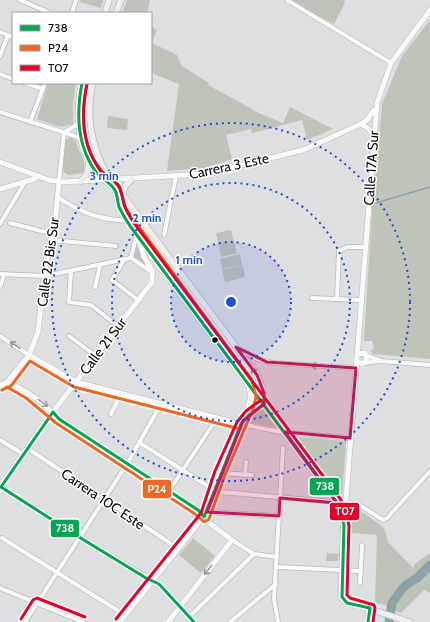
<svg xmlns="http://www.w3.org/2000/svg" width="430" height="622" font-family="Cabin,sans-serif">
<rect width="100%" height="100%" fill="#dddfe1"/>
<g fill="#bec5b8">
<path d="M81,0H103L101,8L80,2Z"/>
<path d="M127,0H150L147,13H122Z"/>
<path d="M292,0H344L345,3L334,24L297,5Z"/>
<path d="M430,20V359L373,354L371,351L374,348L372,341H364L372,209L370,208L374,197L382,104L402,56Z"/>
<path d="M151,26L157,30L152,43L177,55L182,66L209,83L208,85L261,114L283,123L290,107L333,129L307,140L302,120L252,133L251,129L226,135L232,159L205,168L167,171L179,84L151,73Z"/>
<path d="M36,83H76L73,104V124L60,127L37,119L47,87Z"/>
<path d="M108,116L128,119L127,130L107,128Z"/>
<path d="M70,137L76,141C78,152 88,161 83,173L68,175L64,172L62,164L65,141Z"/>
<path d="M231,230L237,253L221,257L216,233Z"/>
<path d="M136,245L148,268L133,257Z"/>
<path d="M240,254L242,265L222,269L220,259Z"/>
<path d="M243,265L245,277L225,282L222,270Z"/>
<path d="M264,408L279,428L245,422Z"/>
<path d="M296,437L346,441L342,494H337Z"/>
<path d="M352,511L364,513L384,528L388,542L413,568L415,564L430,553V593L424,590L401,613L388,609L386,605L375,603L377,535L352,533Z"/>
<path d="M193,538L215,556L201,573L179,555Z"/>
<path d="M327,553L339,554L338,561H326Z"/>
</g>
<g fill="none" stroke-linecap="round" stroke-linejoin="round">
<path stroke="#8aa4aa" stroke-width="1.5" d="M372,204L430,187"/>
<path stroke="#8aa4aa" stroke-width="9" d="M389,622L392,603L402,589L407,584L417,578L430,565"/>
<g stroke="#b9babb" stroke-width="5.5">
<g id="minor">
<path d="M20,0L50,13"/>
<path d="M287,0L391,63"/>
<path d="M72,13L76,0"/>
<path d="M0,32L13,37"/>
<path d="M0,56L8,35"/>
<path d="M0,74L13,79"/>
<path d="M25,83L43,89"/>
<path d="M0,112L72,135L81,139"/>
<path d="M30,122L45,83"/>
<path d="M65,132L78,124"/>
<path d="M59,182L64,132"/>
<path d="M57,197C82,213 98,219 128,221"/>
<path d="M10,223L53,234"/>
<path d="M0,224L25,182"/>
<path d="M164,235L176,176"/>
<path d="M51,240L116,246"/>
<path d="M131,258L137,233"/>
<path d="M124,260L112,280L138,300"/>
<path d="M71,271L69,302L91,305L118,326"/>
<path d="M0,274L45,276L131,258L153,273"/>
<path d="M0,287L4,275"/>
<path d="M95,287L100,266"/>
<path d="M312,298L361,300"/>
<path d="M337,299L339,251L347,247H365"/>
<path d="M0,336L29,355"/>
<path d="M69,336L96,356"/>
<path d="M238,348L257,359L273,363L356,368"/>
<path d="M367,356L379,360"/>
<path d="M365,363L381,361L430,365"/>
<path d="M111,414L121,394"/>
<path d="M241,424L280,432L350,438"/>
<path d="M0,440L23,454"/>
<path d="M140,443L214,490L220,492L358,504L383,520L387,518L430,471"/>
<path d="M27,448L179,549"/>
<path d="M220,473L252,475"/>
<path d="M245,475L246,462"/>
<path d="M1,487L79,537L154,581"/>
<path d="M169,491L217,418"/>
<path d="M207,512L279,516"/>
<path d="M2,538L125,615"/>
<path d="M232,540L254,554L277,557"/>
<path d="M277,567L361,571"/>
<path d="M360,583L362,545"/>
<path d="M0,588L83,622"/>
<path d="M190,616L254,554"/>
<path d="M25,622L127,464L161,404"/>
<path d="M230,622L276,584"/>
<path d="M278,622L274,599L283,448"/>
</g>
</g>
<g stroke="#b9babb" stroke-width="6">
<g id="tertiary">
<path d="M361,124L369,129L373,135"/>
<path d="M0,162L49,180L63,182L205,174L303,150L361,124L367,120L374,110"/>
<path d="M0,189L34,179L38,176"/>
<path d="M29,355L76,382L241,424"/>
<path d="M356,360L362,364L367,360L365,353L358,354"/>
<path d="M7,382L29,355L38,332L47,254L55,224L59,182"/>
<path d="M0,385L7,382C31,393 40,400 59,419L198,510L208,522L232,540L168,622"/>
<path d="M245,418L264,404"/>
<path d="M0,491L6,479L53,412L152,282V270L144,257L138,237"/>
<path d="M344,524L377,103L391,63L430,10"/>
<path d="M154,581L159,584L194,622"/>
<path d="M120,622L205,515L220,473L248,408L251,397L249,386"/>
</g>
</g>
<g stroke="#b9babb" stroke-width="7">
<g id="secondary">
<path d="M105,13L109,0"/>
<path d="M116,13L121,0"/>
<path d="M82,83C75,114 77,148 97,174C102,180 110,182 114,188C118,194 117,202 120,208C127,224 141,239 151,254L337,503L344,525L341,595L343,600L410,622"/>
<path d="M93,83C85,114 91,143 105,171L257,375L263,389L264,403"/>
<path d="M81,181L87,174L89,162"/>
<path d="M123,196L125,186L132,179"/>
<path d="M368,622L370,608"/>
</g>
</g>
<use href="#minor" stroke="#fafafa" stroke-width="4"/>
<use href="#tertiary" stroke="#fafafa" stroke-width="5"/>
<use href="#secondary" stroke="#f0edf0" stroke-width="5.5"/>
<g stroke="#fff" stroke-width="6">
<g id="bus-1">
<path d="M82,83C76,114 77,146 96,172C101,179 110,182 114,189C118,194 117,201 119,207C122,213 126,220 130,226L337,503L344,525L342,597L347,603L370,608L368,622"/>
<path d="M194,622L159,584L146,578L79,537L1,487L53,412L59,419L198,510L204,517L241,424L249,415L264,404"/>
</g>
</g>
<g stroke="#fff" stroke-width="6">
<g id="bus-2">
<path d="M2,390L7,387L26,398L56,423L195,514L204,522L209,519L225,475L253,409L256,397L252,380L126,209C123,202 123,193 118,186C114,179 105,176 100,169C81,145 81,113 87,84"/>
<path d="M2,390L11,386L30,361L74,387L240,429"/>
</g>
</g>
<g stroke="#fff" stroke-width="6">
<g id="bus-3">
<path d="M87,84C81,113 82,145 100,170C105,177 114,179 119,186C122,192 122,198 124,204C126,211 130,217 134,223L341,500L349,525L347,595L350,598L374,605L375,608L373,622"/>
<path d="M21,619L33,600L37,598L85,617"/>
<path d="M116,619L201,513L215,471L237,422L246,411L261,400"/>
</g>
</g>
<use href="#bus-1" stroke="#00a651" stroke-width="3"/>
<use href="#bus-2" stroke="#f26522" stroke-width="3"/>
<use href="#bus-3" stroke="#e4002b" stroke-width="3"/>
</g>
<defs><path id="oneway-shaft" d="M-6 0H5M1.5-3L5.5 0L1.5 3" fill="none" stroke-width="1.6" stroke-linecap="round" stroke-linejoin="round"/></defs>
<g stroke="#9b9b9b">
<use href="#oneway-shaft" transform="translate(15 345) rotate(-147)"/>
<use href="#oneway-shaft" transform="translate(317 366) rotate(-177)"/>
<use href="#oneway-shaft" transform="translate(43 403) rotate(36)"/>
<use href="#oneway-shaft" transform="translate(208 570) rotate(128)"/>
</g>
<use stroke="#959395" href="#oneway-shaft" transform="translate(255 373) rotate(-126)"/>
<path fill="#c2185b" fill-opacity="0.2" stroke="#c2185b" stroke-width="3" stroke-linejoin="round" d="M236,347L267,362L356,368L350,438L285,432L337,503L280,498L279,516L207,512L243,421L264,404V393L257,375Z"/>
<circle cx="231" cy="302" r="60" fill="#1d4ed8" fill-opacity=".12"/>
<g fill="none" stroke="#1d4ed8" stroke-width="2" stroke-dasharray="2 4">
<circle cx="231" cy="302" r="60"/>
<circle cx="231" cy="302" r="119"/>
<circle cx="231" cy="302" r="179"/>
</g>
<circle fill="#0c0c0d" stroke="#fff" stroke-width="1.5" cx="215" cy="340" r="3.5"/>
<g text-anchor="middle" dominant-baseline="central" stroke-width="3" stroke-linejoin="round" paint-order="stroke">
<g font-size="14" fill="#0c0c0d" stroke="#fff">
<text transform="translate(229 166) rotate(-12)">Carrera 3 Este</text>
<text transform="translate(371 168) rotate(-86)">Calle 17A Sur</text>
<text transform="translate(48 262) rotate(-82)">Calle 22 Bis Sur</text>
<text transform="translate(103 346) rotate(-53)">Calle 21 Sur</text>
<text transform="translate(103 499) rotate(34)">Carrera 10C Este</text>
</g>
</g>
<circle cx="231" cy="302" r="6" fill="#1d4ed8" stroke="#fff" stroke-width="2"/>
<g font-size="12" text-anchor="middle" font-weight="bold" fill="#1d4ed8" stroke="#fff" stroke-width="3" stroke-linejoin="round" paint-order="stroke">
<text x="104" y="180">3 min</text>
<text x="147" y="222">2 min</text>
<text x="189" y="264">1 min</text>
</g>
<g stroke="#fff" stroke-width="1.5">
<rect x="309" y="477" width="31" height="19" rx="4" fill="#00a651"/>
<rect x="142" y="479" width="30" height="20" rx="4" fill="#f26522"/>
<rect x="329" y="502" width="31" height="19" rx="4" fill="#e4002b"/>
<rect x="50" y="519" width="30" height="19" rx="4" fill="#00a651"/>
</g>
<g font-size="11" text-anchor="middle" font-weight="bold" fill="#fff">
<text x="325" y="490">738</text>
<text x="157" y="493">P24</text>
<text x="345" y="515">T07</text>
<text x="65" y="532">738</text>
</g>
<rect x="12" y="12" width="140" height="72" fill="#ffffff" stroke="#9e9e9e"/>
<rect x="20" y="25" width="20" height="6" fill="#00a651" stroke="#9e9e9e"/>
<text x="48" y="32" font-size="12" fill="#0c0c0d">738</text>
<rect x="20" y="45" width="20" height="6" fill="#f26522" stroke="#9e9e9e"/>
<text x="48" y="52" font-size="12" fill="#0c0c0d">P24</text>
<rect x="20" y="65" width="20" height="6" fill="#e4002b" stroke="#9e9e9e"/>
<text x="48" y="72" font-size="12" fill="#0c0c0d">T07</text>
</svg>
